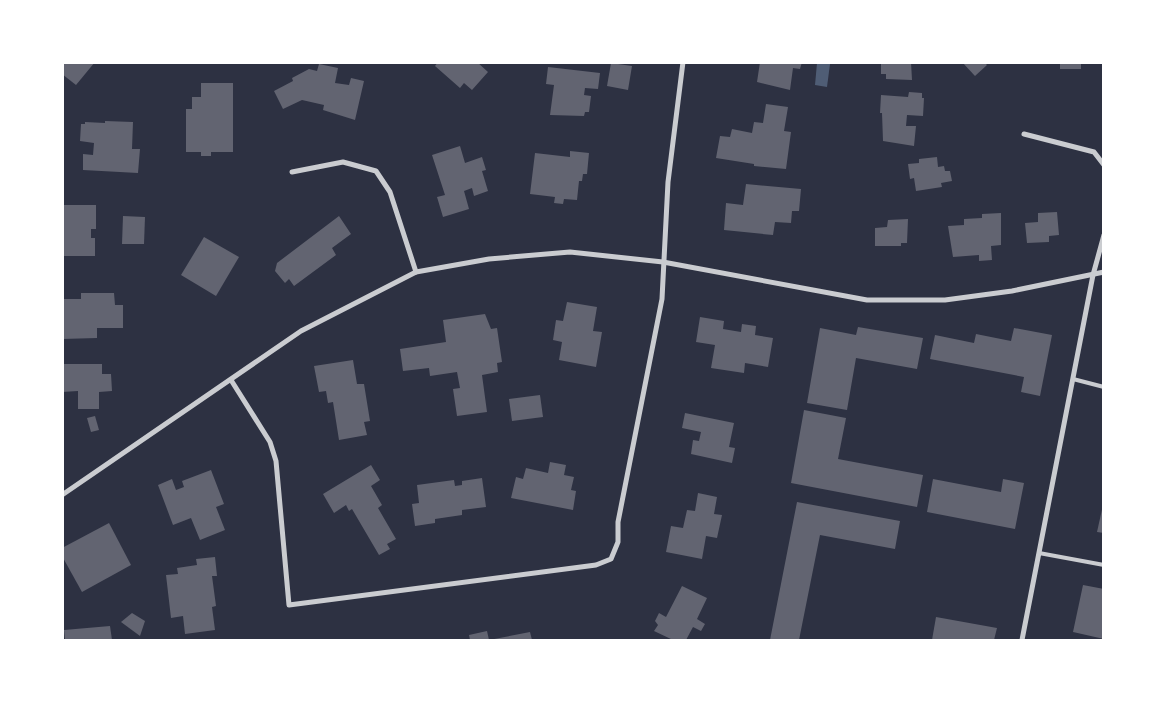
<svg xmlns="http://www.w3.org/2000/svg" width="1166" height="703" font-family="Signika,sans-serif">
<rect width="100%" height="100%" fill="#2d3142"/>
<path fill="#4f5d75" d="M817,63L830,64L827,87L815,85Z"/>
<g fill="#626471">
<path d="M62,62H95L76,85L62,74Z"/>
<path d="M438,62H477L488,72L472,90L464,83L460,88L435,66Z"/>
<path d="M760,62H802L800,69L793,68L790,90L757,82Z"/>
<path d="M881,62H911L912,80L886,79V74H881Z"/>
<path d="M962,62H984L987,65L975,76Z"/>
<rect x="1060" y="62" width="21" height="7"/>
<path d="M611,63L632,66L628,90L607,86Z"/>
<path d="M319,64L338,68L335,83L349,85L351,78L364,81L355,120L323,110L324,105L302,100L283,109L274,91L293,81L292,78L309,69L317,71Z"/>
<path d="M548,67L600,73L598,89L585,88L584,95L591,96L589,112H585L584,116L550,115L554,85L546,84Z"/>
<path d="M201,83H233V152H211V156H201V152H186V109H192V97H201Z"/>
<path d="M909,92L922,93V98H924L923,116L907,115L906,126H916L914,146L883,141L882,113H880L881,95L908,97Z"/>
<path d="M766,104L788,107L784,131L791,132L786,169L754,166V164L716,158L720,136L730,137L732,129L752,133L754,122L763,123Z"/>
<path d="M105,121L133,122L132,149H140L138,173L83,170V154L93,155L94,143L80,141L81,124H85V122L105,123Z"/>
<path d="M460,146L465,163L482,157L486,170L482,171L488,191L474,196L472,188L464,191L469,209L443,217L437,197L445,195L432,155Z"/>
<path d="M570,151L589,153L587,174H583L582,181H579L577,200L564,199L563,204L554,203L555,197L530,194L535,153L570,157Z"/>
<path d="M937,157L938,167L944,166L945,171H950L952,181L941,183L942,187L916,191L914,178L910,179L908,164L919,163V159Z"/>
<path d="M746,184L801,189L799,211H792L791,223L775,222L773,235L724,230L726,203L743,205Z"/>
<path d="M62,205H96V229H91V238H95V256H62Z"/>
<path d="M1057,212L1059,235L1049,236V242L1027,243L1025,223L1038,222V213Z"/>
<path d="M1001,213V245L991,246L992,260L979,261V255L953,257L948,226L964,225V219L982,218V214Z"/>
<path d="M123,216L145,217L144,244H122Z"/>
<path d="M339,216L351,234L332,248L336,255L294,286L289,279L285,283L275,271L277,263Z"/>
<path d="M908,219L907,243H901V246H875V228L887,227L888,220Z"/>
<path d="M204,237L239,257L216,296L181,275Z"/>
<path d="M81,293H114L115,305H123V328H97V338L62,339L63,299H81Z"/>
<path d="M567,302L597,307L593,331L602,332L596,367L559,360L562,342L553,340L556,320L563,321Z"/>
<path d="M485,314L491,329L497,328L502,362L497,363L498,372L482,375L487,412L457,416L453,389L460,388L457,372L430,376L429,368L403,371L400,349L446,342L443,320Z"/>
<path d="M700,317L724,321L723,329L741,332L742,324L756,326L755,335L773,338L768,367L745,363L744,373L711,368L715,345L696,342Z"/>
<path d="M858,327L923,338L917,369L856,358L847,410L807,403L820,328L856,335Z"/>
<path d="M1014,328L1052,335L1040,396L1021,392L1024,377L930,359L935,335L974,343L976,334L1011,341Z"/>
<path d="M353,360L357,384H364L370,421L364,422L367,435L339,440L333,402L328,403L326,391L319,392L314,366Z"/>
<path d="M62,364H102V374H111L112,391L99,392V409H78V391L62,392Z"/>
<path d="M540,395L543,417L512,421L509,399Z"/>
<path d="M804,410L846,418L838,459L923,475L917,507L791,483Z"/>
<path d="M685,413L734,423L729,447L735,448L732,463L691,454L693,440L699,441L701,432L682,428Z"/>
<path d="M95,416L99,430L91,432L87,418Z"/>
<path d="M550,462L566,465L564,475L574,477L571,490L576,491L573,510L511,498L516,477L523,479L526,468L548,473Z"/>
<path d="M371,465L380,480L371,486L382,505L378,508L396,539L387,544L390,549L379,555L352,509L349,511L346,505L334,513L323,494Z"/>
<path d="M211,470L224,504L216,507L225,530L200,540L191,518L173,525L158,485L172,479L176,490L184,487L182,481Z"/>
<path d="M482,478L486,507L462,510V515L435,519V523L415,526L412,504L419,503L417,485L454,480L455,486L462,485V481Z"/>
<path d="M933,479L1001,492L1003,479L1024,483L1015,529L927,512Z"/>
<path d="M698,493L717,497L714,514L722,515L717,538L706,536L702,559L666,552L671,526L683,528L687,510L695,511Z"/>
<path d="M797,502L900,521L895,549L820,535L799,640H770Z"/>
<path d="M1103,505H1104V533L1097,532Z"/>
<path d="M109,523L131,565L82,592L62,556V548Z"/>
<path d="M215,557L217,576H212L216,606L212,607L215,630L185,634L183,616L171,618L166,575L178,574L177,568L197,565L196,559Z"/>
<path d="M1083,585L1104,589V639L1073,632Z"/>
<path d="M682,586L707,598L697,619L705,624L701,631L693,627L686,640H673L654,631L658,625L655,621L659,613L666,617Z"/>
<path d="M132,613L145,621L140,636L121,622Z"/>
<path d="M936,617L997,628L994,640H932Z"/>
<path d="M110,626L112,640H65L64,630Z"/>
<path d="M487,631L489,640L530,632L532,640H470L469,635Z"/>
</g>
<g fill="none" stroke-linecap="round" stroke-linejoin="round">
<g stroke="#caccd0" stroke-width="4">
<path d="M1073,379L1104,387"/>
<path d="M1039,553L1104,565"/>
</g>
<g stroke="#caccd0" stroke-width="5">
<path d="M1024,134L1094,152L1104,165"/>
<path d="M292,172L343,162L376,171L390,192L416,272"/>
<path d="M231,380L270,442L276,461L289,605L596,565L611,559L618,542V522L662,299L668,182L683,62"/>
<path d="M62,495L301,331L416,272L489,259L570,252L663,262L867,300H945L1012,291L1104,272"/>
<path d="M1022,640L1093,275L1104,235"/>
</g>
</g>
<rect width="1166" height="703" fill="none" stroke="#ffffff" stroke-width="128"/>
</svg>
